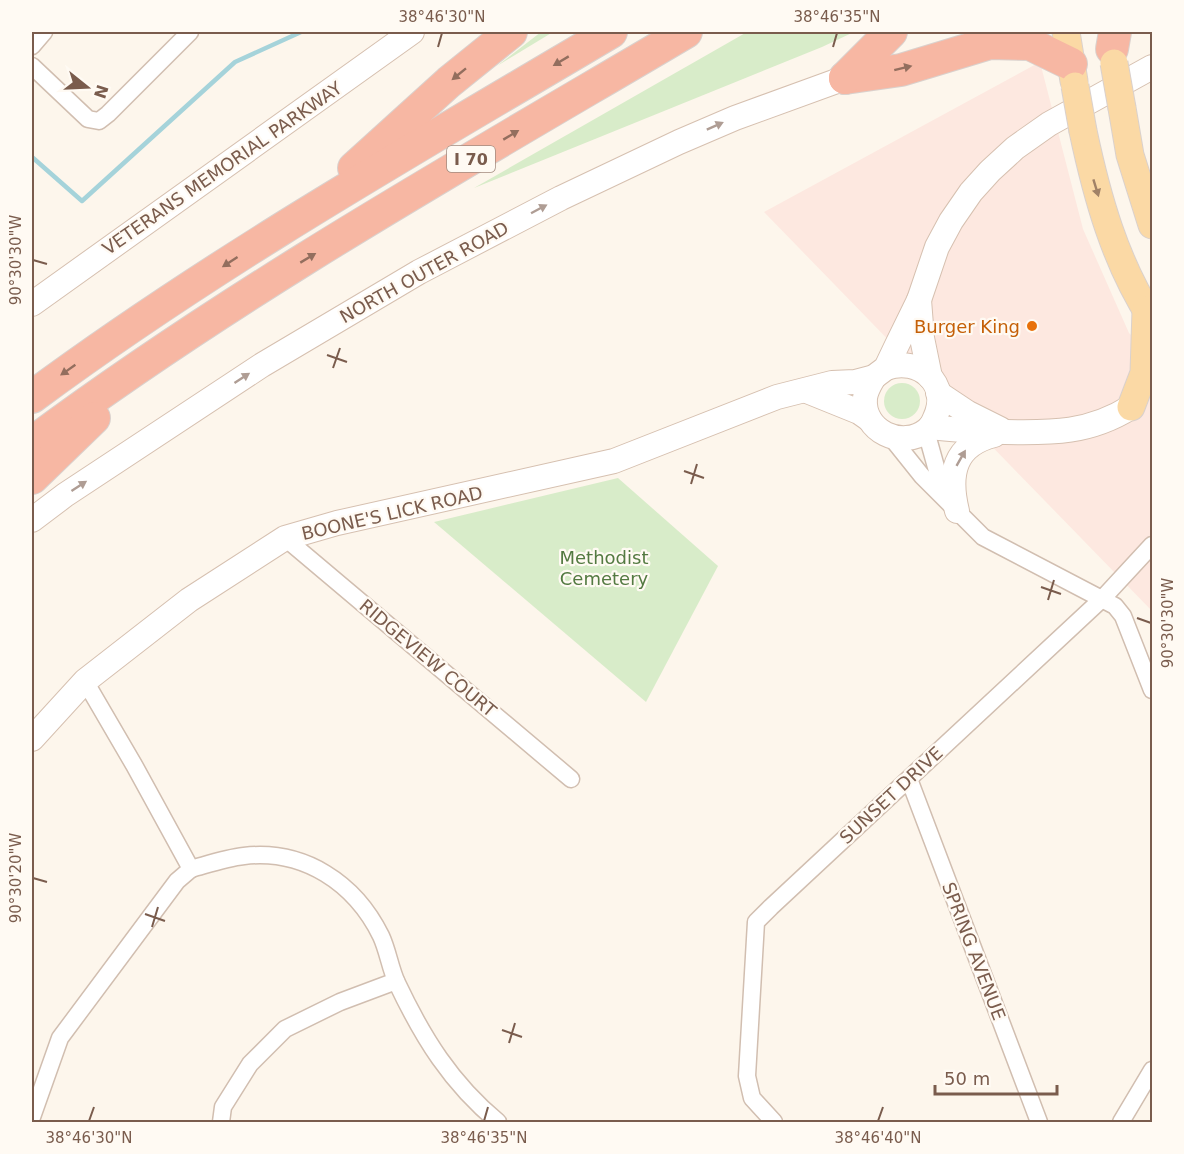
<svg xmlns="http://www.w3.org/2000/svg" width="1184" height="1154" font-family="'DejaVu Sans',sans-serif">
<rect width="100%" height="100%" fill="#fdf6ec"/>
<path fill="#fde8e0" d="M1040,62L1083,229L1129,333L1152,356V611L764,212Z"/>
<g fill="#d8ecc9">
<path d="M541,32H553L497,66Z"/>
<path d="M747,32H854L822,47L474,188Z"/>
<circle cx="902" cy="401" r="18"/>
<path d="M618,478L718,566L646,702L434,522Z"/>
</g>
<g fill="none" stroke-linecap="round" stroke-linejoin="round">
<path stroke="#a5d3da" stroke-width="4.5" d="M32,157L82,201L235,62L301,32"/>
<g stroke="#d1beb0" stroke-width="19">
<g id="street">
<path d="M32,46L44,32"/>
<path d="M32,66L88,119L99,121L108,114L190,32"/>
<path d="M926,431L944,496"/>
<path d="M890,436L922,476L983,537L1115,606L1123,616L1152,690"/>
<path d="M285,538L571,779"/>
<path d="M85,681L134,765L191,869C209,864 226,858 244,856C304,849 355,883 381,936C388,951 390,968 397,983C423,1038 451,1083 498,1122"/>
<path d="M909,779L1039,1122"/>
<path d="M32,1117L60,1038L177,881L191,869"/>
<path d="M221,1122L223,1107L250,1064L285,1029L340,1002L396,981"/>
<path d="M774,1122L752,1098L747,1076L756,922L771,907L1103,598L1152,545"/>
<path d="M1121,1122L1152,1070"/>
</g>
</g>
<g stroke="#d6c0b0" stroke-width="26">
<g id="secondary">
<path d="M919,300L922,338L930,377"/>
<path d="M32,304L412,32"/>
<path d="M874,377C870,384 866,390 865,398C862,431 902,450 927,430C931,427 933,423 935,418C951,384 919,356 886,368"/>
<path d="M807,391L859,412L869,419"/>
<path d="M938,393L968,413L1000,429"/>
<path d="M930,427C956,430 979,431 1005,432C1052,433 1090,433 1131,407"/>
<path d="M957,511C948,474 954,445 994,435"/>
<path d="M32,520L65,495L262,365L419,272L561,198L679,142L735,118L845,78"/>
<path d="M32,739L85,681L189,600L285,538L337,523L614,461L777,397L832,383L855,382L874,377L886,368L896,347L919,300L937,247L951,221L971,192L990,171L1015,148L1049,124L1152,67"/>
</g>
</g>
<g stroke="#dad1cd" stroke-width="29">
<g id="primary">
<path d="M1066,32L1074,81"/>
<path d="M1122,108L1130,155L1152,225"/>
<path d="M1083,131C1097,197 1115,262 1152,319"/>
<path d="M1131,407L1144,373L1146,310"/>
</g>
</g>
<g stroke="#dad1cd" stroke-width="34">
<g id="highway">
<path d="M1112,49L1115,32"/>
<path d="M845,78L901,70L990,43L1030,44L1071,64"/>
<path d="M845,78L891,32"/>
<path d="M354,168L449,82L511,32"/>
<path d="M32,397C216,261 415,148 611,32"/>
<path d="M32,443C238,290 464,163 686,32"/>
<path d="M32,478L94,418"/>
</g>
</g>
<use href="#street" stroke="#fff" stroke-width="16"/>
<use href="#secondary" stroke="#fff" stroke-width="24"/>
<use href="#primary" stroke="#fbd9a5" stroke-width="27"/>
<use href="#highway" stroke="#f7b7a3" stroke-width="32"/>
<g stroke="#dad1cd" stroke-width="29" stroke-linecap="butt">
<g id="primary-bridge">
<path d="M1114,63L1122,108"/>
<path d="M1075,86L1083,131"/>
</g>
</g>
<use href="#primary-bridge" stroke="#fbd9a5" stroke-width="27"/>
</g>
<defs><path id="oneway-solid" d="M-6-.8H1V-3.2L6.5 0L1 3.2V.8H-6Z" transform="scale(1.5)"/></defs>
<g fill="#936e5e">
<use href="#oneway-solid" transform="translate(561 61) rotate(149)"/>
<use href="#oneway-solid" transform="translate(903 68) rotate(-14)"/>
<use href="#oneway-solid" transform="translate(459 74) rotate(141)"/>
<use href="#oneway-solid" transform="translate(511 135) rotate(-31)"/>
<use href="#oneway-solid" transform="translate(308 258) rotate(-31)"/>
<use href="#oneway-solid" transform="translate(230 262) rotate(147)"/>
<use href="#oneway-solid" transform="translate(68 370) rotate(145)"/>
</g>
<g fill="#af9d94">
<use href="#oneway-solid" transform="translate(715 126) rotate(-24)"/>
<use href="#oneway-solid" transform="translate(539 209) rotate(-28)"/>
<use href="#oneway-solid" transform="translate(242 378) rotate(-33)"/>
<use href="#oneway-solid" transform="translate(961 458) rotate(-60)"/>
<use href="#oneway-solid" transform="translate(79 486) rotate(-33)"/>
</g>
<use fill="#a18267" href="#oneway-solid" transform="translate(1096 188) rotate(73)"/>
<path fill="none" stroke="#7a5c4d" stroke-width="2" d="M438,47L442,33M833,47L837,33M33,260L47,264M327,355L347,362M333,368L340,348M684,471L704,478M691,484L697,464M1041,587L1061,594M1048,600L1054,580M1137,618L1151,623M33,878L47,882M145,914L165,921M152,927L158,907M502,1030L522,1037M509,1043L515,1023M89,1121L94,1107M484,1121L488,1107M878,1121L883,1107"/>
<circle fill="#e8710a" stroke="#fffaf3" stroke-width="2" cx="1032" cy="326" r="6"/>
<g text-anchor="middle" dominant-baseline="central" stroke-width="4.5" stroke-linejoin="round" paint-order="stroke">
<rect fill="#fffaf3" stroke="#a28b7f" stroke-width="1.5" x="447" y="146" width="48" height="26" rx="4.5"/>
<g font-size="16" font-weight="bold" fill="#7a5c4d">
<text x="471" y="159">I 70</text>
</g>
<g font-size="18" fill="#7a5c4d" stroke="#fffaf3">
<text transform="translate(222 168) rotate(-35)">VETERANS MEMORIAL PARKWAY</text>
<text transform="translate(424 272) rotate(-29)">NORTH OUTER ROAD</text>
<text transform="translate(392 513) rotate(-13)">BOONE'S LICK ROAD</text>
<text transform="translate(428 658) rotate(40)">RIDGEVIEW COURT</text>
<text transform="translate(891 795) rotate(-43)">SUNSET DRIVE</text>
<text transform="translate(974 951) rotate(69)">SPRING AVENUE</text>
</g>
<g font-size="18" fill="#c56008" stroke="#fffaf3" text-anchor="end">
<text x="1020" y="326">Burger King</text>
</g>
<g font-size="18" fill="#537a41" stroke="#fffaf3">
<text x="604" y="557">Methodist<tspan x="604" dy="21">Cemetery</tspan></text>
</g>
</g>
<rect width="1184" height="1154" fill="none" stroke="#fffaf3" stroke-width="66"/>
<g transform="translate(87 87) rotate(108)" stroke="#fffaf3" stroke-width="4.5" paint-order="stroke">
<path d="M0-4.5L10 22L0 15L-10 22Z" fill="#7a5c4d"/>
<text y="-9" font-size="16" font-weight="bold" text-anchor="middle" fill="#7a5c4d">N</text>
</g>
<path d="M935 1085v9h122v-9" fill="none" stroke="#7a5c4d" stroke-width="3"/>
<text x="944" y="1085" font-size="18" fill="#7a5c4d" stroke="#fffaf3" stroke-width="4.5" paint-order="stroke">50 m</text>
<rect x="33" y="33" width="1118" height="1088" fill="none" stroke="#7a5c4d" stroke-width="2"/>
<g font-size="15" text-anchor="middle" fill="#7a5c4d">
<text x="442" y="22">38°46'30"N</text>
<text x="837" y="22">38°46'35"N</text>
<text transform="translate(16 260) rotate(-90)" y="5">90°30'30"W</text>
<text transform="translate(1168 623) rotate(-90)" y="5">90°30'30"W</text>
<text transform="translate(16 878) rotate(-90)" y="5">90°30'20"W</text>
<text x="89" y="1143">38°46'30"N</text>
<text x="484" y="1143">38°46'35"N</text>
<text x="878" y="1143">38°46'40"N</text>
</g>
</svg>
